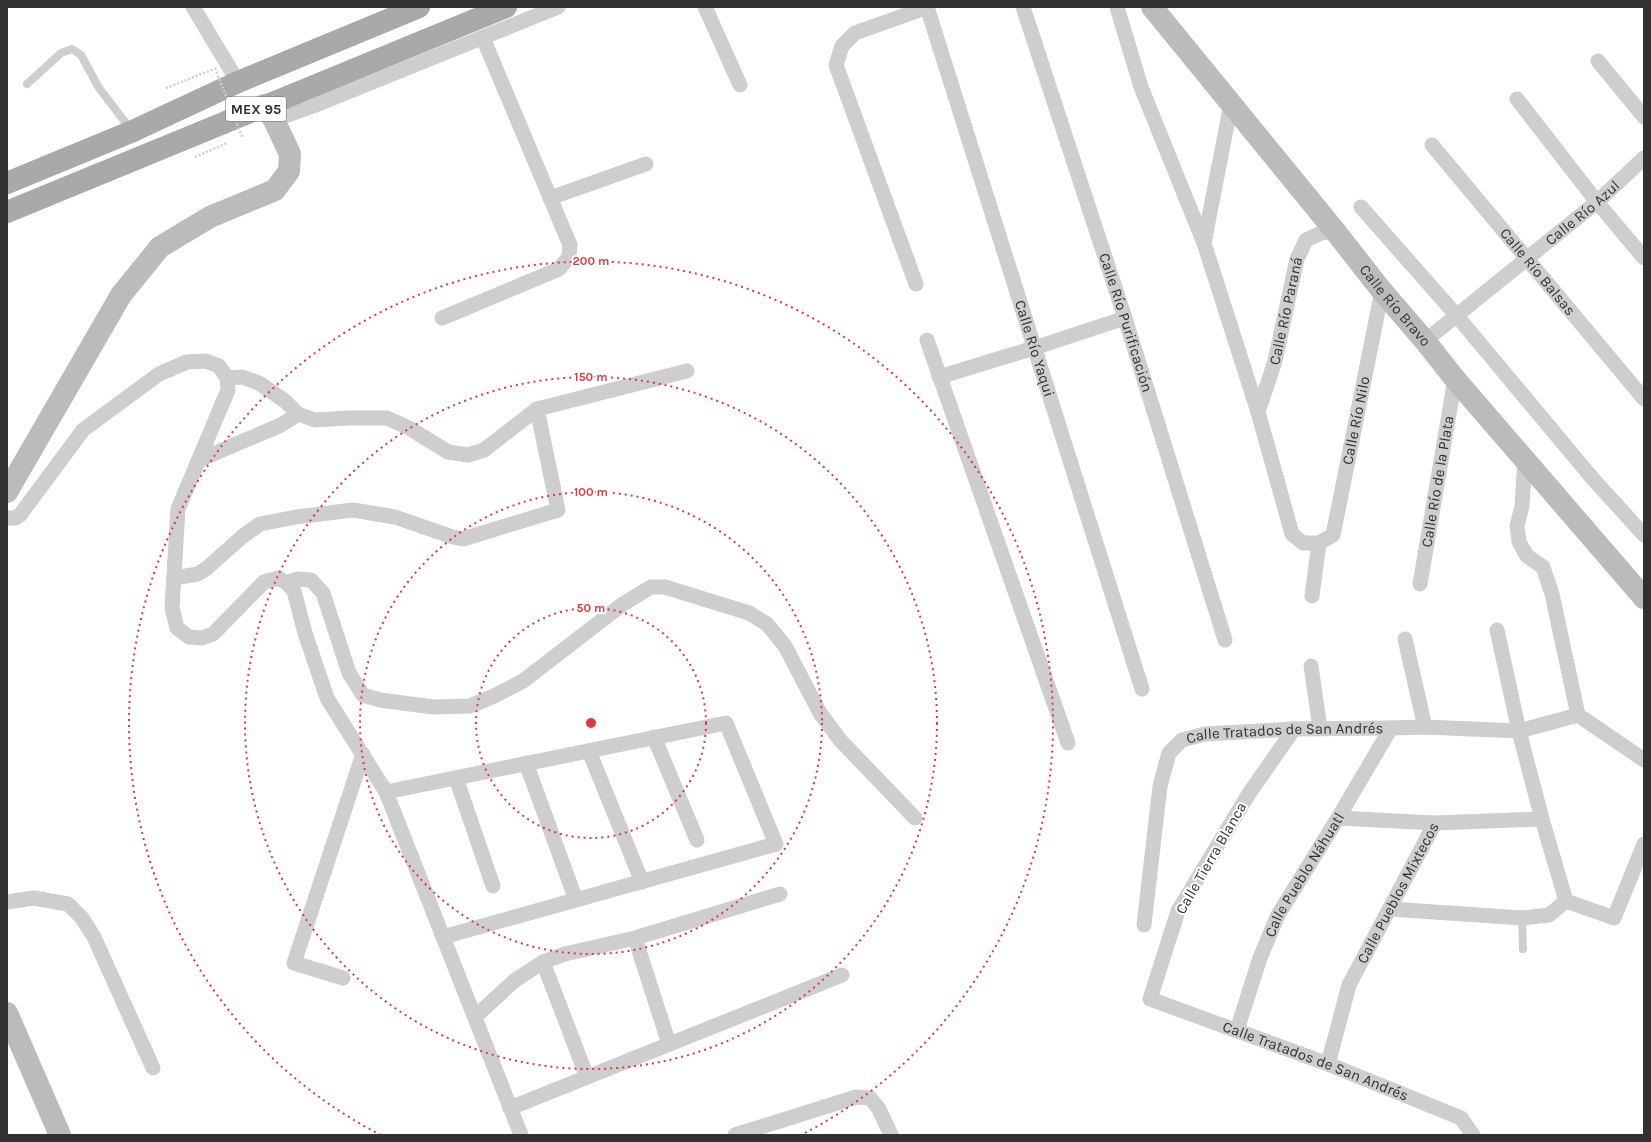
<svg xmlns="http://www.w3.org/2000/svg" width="1651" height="1142" font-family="Karla,sans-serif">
<rect width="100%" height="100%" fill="#fff"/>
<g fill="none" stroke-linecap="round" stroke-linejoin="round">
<g stroke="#cecece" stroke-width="2.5" stroke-dasharray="2 2" stroke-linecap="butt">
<path d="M166,88L214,69"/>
<path d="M195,157L227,143"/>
</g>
<g stroke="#cecece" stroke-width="8">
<path d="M27,84L61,53L72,49L81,55L99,88L132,131"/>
<path d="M1522,918L1523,949"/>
</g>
<g stroke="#cecece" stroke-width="15">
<path d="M193,7L238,82"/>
<path d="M705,7L740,85"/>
<path id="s1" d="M927,7L1142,689"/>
<path id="s2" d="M1023,7L1125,318L1225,640"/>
<path id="s3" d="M1117,7L1141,87L1204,243L1258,412L1292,534L1303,543H1319L1333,535L1382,291"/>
<path d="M1598,61L1644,117"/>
<path d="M1517,99L1597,202L1644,258"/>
<path d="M274,120L313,106L558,7"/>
<path id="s4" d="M1432,145L1644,399"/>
<path d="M550,198L646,164"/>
<path d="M1361,207L1457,316L1593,479L1644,535"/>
<path d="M1204,243L1231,104"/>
<path d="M916,284L836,65L842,46L855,33L928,7"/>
<path d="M442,318L559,269L569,257L570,245L483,38"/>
<path d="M927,340L1068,743"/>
<path id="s5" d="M1425,341L1597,202L1644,158"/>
<path d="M939,377L1034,348L1125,318"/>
<path d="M227,378L242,377L259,383L285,401L298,414L315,420L348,418H387L409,428L448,452L468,455L484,450L537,409L687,371"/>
<path id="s6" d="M1258,412L1275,361L1297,259L1306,240L1321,233L1335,231"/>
<path d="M1525,458L1522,506L1517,526L1519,542L1527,556L1543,567L1552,594L1578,715L1644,760"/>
<path d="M199,460L281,425L298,414"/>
<path d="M7,518H15L20,515L83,430L159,374L187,362L206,361L219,366L227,378L228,390L178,509L172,608L177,628L189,637L202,638L213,634L264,582L278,578L287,583L294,591L305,633L327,698L386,792L521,1135"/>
<path d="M174,578L198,574L207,568L243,536L260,524L296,517L353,510L395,517L453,537L463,539L558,510L537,409"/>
<path d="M287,583L297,579L311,580L323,593L349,673L363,695L380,700L433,707L470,706L494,696L523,681L623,604L651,587H665L749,613L767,624L785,646L820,713L840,740L915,818"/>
<path id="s7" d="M1420,584L1455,379"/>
<path d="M1312,596L1319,543"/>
<path d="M1497,630L1519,731L1542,819L1566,901"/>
<path d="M1405,639L1425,727"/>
<path d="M1311,666L1320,728"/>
<path id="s8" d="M1294,729L1248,795L1178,911L1150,999L1328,1064L1461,1118L1473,1135"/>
<path d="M654,737L697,840"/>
<path d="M589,751L642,882"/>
<path d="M526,763L576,900"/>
<path d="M456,778L493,886"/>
<path d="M386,792L726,723L776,844L443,937"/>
<path d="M1338,818L1435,823L1542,819"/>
<path d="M7,902L34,898L68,904L82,918L94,937L153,1068"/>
<path d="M1390,909L1522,918L1549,915L1566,901L1614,918L1644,844"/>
<path id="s9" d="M1144,925L1160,786L1169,753L1182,740L1205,734L1294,729L1391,728L1425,727L1519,731L1578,715"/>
<path d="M635,938L669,1044"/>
<path d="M543,962L587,1077"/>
<path d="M343,978L294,963L363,754"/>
<path d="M475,1017L514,981L543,962L565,954L635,938L780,894"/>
<path id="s10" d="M1237,1030L1260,958L1278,915L1338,818L1391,728"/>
<path id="s11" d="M1328,1064L1349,985L1435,823"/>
<path d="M510,1108L842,975"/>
<path d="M735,1135L856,1097L870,1098L879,1109L891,1135"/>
</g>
<g stroke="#bbb" stroke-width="22">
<path id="s12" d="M1152,7L1335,231L1382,291L1425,341L1455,379L1644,598"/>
<path d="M7,492L121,295L160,247L210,217L275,190L289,171L290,154L274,120L264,105"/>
<path d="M7,1013L60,1135"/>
</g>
<g stroke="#a9a9a9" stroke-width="22">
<path d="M7,183L133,131L238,82L419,7"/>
<path d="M7,212L506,7"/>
</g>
<path stroke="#cecece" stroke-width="2.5" stroke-dasharray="2 2" stroke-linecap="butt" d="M215,68L242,137"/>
</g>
<g fill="none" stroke="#e63640" stroke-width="2" stroke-dasharray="2 4">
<circle cx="591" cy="723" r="115"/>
<circle cx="591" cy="723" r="231"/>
<circle cx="591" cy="723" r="346"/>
<path d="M381 1135A462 462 0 1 1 801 1135"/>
</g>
<g text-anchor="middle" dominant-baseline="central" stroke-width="4" stroke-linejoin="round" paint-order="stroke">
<rect fill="#fff" stroke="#6f6f6f" stroke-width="1" x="226" y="97" width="60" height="24" rx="3"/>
<g font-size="14" font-weight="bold" fill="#313131">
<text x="256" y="109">MEX 95</text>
</g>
<g font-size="15" fill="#313131" stroke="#fff">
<text stroke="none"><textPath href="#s5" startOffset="203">Calle Río Azul</textPath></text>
<text stroke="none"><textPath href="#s4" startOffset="165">Calle Río Balsas</textPath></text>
<text stroke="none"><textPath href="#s12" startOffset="385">Calle Río Bravo</textPath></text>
<text stroke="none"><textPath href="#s6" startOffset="105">Calle Río Paraná</textPath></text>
<text stroke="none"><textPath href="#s2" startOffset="332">Calle Río Purificación</textPath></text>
<text stroke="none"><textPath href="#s1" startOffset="358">Calle Río Yaqui</textPath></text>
<text stroke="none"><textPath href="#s3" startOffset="719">Calle Río Nilo</textPath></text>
<text stroke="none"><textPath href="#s7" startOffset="104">Calle Río de la Plata</textPath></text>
<text stroke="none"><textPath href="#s9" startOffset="296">Calle Tratados de San Andrés</textPath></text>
<text transform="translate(1211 858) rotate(-60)">Calle Tierra Blanca</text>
<text stroke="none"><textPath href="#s10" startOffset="170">Calle Pueblo Náhuatl</textPath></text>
<text stroke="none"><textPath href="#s11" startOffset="186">Calle Pueblos Mixtecos</textPath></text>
<text stroke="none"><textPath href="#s8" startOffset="485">Calle Tratados de San Andrés</textPath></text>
</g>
</g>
<circle cx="591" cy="723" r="6" fill="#e63640" stroke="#fff" stroke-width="2"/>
<g font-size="12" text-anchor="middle" font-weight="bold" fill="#e63640" stroke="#fff" stroke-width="4" stroke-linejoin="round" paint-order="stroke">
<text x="591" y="265">200 m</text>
<text x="591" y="381">150 m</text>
<text x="591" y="496">100 m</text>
<text x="591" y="612">50 m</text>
</g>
<rect width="1651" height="1142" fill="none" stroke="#313131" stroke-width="16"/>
</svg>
